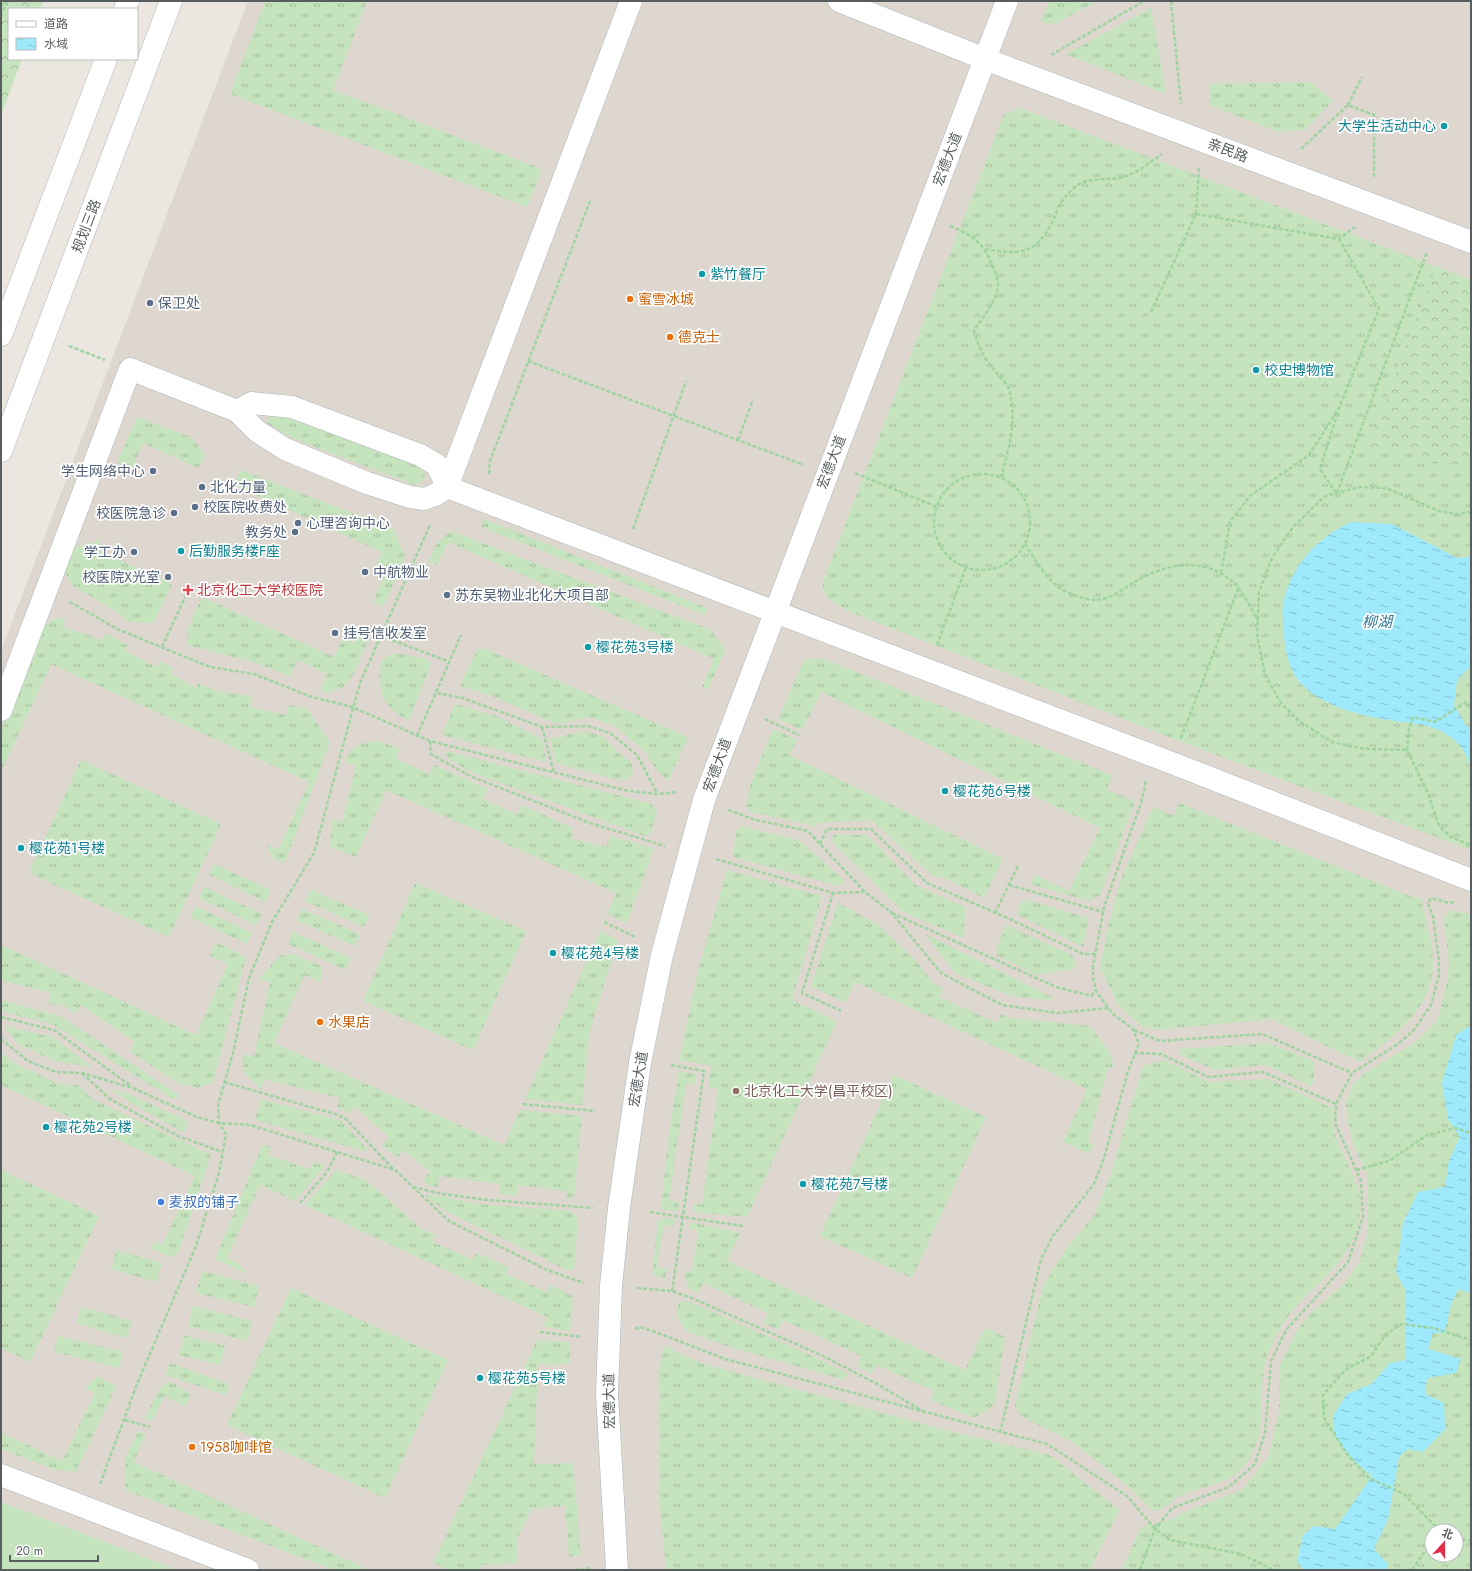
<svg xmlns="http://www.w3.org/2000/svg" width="1472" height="1571" font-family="Jost,'Noto Sans SC',sans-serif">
<defs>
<pattern id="grass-tufts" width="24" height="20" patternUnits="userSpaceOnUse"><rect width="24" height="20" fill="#c5e3bc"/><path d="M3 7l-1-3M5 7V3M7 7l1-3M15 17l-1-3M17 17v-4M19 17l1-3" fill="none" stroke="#a3bb9c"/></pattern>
<pattern id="forest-crowns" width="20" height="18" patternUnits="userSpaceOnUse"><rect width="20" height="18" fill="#c5e3bc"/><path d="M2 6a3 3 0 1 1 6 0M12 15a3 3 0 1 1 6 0" fill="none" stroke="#a3bb9c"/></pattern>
<pattern id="water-ripples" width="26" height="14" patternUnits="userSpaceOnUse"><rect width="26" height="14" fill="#9ee9fc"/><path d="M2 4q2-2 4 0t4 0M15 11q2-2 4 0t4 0" fill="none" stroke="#84c0cf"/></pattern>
</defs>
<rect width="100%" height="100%" fill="#ebe6df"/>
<path fill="#ddd7d0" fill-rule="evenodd" d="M248,1H1471V1570H1V651ZM1432,1531H1456V1555H1432Z"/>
<g fill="url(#grass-tufts)" fill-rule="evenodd">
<path d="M265,1H367L333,90L542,169L527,207L230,94Z"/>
<path d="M1049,1H1097L1055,24L1041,22Z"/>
<path d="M1151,8L1166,94L1066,54Z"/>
<path d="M1310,82L1333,101L1305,130L1278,132L1210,105L1209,84Z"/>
<path d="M1020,108L1471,280V850L1182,742L850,612L826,597L822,584L1004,114Z"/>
<path d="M273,416H283L417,466L424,470L425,477L421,482L415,485L302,442L287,435L267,423L268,418Z"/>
<path d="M137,417L193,438L205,456L198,468L143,443L132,468L117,463Z"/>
<path d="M241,470L394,529L405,558L383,607L373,602L385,575L374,570L382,552L234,485Z"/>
<path d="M484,519L707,608L705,615L481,527Z"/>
<path d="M451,531L711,630L725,650L708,689L702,687L714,659L448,542L437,565L428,562L438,542Z"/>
<path d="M100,540L96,549L172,584L154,622L145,623L128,621L112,609L72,585L63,569L71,549Z"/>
<path d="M202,597L334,657L343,638L354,643L360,630L371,635L353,675L343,687L327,693L320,690L327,674L298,660L290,676L249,661L187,645L188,629Z"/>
<path d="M57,618L65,619L63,627L103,640L105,633L128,645L125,651L156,667L160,661L173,668L171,674L196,688L198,683L216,691L252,696L250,707L286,715L288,705L307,709L330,742L285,862L272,858L267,845L278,850L309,782L51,664L1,772V731L42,627Z"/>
<path d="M477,649H485L688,737L668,781L657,770L644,751L615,726L590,717L557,724L492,696L460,686Z"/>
<path d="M391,654H401L427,659L431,664L409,720C389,714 379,694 379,674C380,669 380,663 383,659C385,657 389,656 391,654Z"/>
<path d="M807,659H824L1112,775L1107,790L1135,801L1100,895L1090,901L1030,884L1035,875L1069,891L1100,828L821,692L802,730L778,719L803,662Z"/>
<path d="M455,704L496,716L542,739L546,762L442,735Z"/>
<path d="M773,729L797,740L789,755L1003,859L984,898L947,879L932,875L871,820L818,823L815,826L751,812L746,806C750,779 763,753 773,729Z"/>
<path d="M584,731L603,736L619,753L632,763L633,773L627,779L618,780L556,763L550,739Z"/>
<path d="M378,741L400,749L396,759L429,774L434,765L488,789L483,799L517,814L521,805L573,828L571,839L607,847L610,836L654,848L627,923L607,914L616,893L386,790L356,857L330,847L332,819L342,822L356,765L345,762C351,744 361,743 378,741Z"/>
<path d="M446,751L652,804L657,812L651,833L645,836L468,771L447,758Z"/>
<path d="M81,760L221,824L169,937L29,873Z"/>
<path d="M1179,803L1415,898L1421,899C1425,918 1434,947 1433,965C1432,1011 1392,1037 1360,1062L1271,1019L1158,1030L1143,1027L1119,1006L1100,968L1107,930L1121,879L1153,807L1174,816Z"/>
<path d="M740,826L799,840L844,880L839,886L733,857L736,832Z"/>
<path d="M833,835H867L916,885L965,907L964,938L903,912L832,842Z"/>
<path d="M214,864L271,890L266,902L209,875Z"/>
<path d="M727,870L822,896L792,1000L837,1021L747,1217L711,1214L693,1211V1203L702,1204L718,1089L709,1088L711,1066L679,1060L698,971Z"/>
<path d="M415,883L526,931L473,1050L363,1001Z"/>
<path d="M204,887L262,914L256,925L199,898Z"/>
<path d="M311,890L369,915L364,927L305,901Z"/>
<path d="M1027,900L1089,918L1083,947L1018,915L1020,903Z"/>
<path d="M838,903L879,925L918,963L933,983L943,988L939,997L997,1023L1001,1014L1010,1018L1090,1026L1110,1053L1114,1068L1108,1067L1088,1143L1094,1145L1088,1153L1063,1142L1087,1089L855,982L845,1003L811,986Z"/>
<path d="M195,906L252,933L247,944L190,917Z"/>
<path d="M302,909L360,934L355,946L296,920Z"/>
<path d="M1450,910L1471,914V1570H1122L1140,1528L1172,1519L1182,1513L1242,1490L1269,1456L1279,1411L1280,1365L1296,1332L1310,1314L1346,1282L1360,1260L1367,1235V1174L1354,1147L1348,1122L1346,1104L1353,1084L1365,1073L1415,1042L1437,1021L1446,987L1449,961L1444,919ZM1432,1531H1456V1555H1432Z"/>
<path d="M1006,925L1072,955L1077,964L1072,969L1037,975L998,956L996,949Z"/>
<path d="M600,931L618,940L589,1033L582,1105L525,1099Z"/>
<path d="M293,932L351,958L346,970L288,944Z"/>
<path d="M925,934L1054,998L1044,1000L1011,996L955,973Z"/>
<path d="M216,942L246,957L213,1082L199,1088L178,1083L129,1051L135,1042L81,1005L75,1014L63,1005L48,1004L51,993L1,980V945L196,1035L228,964L210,956Z"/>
<path d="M293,954L323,967L320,982L304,975L274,1043L504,1145L520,1110L582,1116L574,1197L566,1201L567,1191L518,1185L516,1196L499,1194L500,1184L439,1176L438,1187L429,1186L423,1180L430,1172L404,1150L397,1158L382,1145L389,1137L355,1107L348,1114L344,1110L337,1109L340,1098L264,1079L261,1090L243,1071V1054L254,1056L270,982L259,979L279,956Z"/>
<path d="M4,1001L60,1016L180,1096L173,1099L52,1024L1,1011V1002Z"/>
<path d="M4,1026L53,1037L92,1067L55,1061L18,1044Z"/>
<path d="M1268,1043L1314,1061V1082L1311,1086L1265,1065L1215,1070L1180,1055L1179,1052L1180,1049Z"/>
<path d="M1,1053L16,1064L59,1084L78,1085L94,1100L211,1155L178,1253L171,1257L151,1249L155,1242L162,1245L195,1176L1,1085Z"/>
<path d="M1164,1060L1209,1082L1268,1079L1333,1108C1333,1113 1332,1120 1333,1126C1339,1156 1365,1182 1360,1215C1351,1264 1322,1276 1293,1310C1283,1322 1276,1336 1269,1351C1253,1389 1275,1435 1240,1470C1224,1486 1199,1486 1180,1496C1172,1501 1165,1507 1157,1511L1151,1509L1124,1483L1074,1443L1023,1417L1018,1413L1015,1405L1043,1285L1067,1248L1095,1214L1110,1176L1143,1066Z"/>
<path d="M679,1071L696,1074V1085L686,1083L669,1200L679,1202L678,1212L661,1209L669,1132Z"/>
<path d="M894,1075L986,1117L912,1278L820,1236Z"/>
<path d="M110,1089L129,1094L188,1121L184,1133L126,1100Z"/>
<path d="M261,1099L342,1121L367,1149L364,1151L255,1120Z"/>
<path d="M262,1145L271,1147L268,1155L310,1169L313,1162L325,1166L295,1201L260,1185L227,1258L239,1264L248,1274L215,1259Z"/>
<path d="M1,1170L99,1216L30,1362L1,1348Z"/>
<path d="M336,1170L366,1180L420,1228L435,1235L433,1242L473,1260L476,1253L509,1267L506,1274L547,1292L550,1285L572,1296L570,1332L543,1326L547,1317L305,1205Z"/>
<path d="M428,1194L478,1204L572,1211L578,1220L574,1269L567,1270L446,1211L427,1197Z"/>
<path d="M661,1218L675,1219L674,1226L664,1225L657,1267L667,1269L665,1278L654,1275L653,1268L658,1221Z"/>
<path d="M691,1222L740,1233L727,1261L965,1370L985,1328L1005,1337L994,1405L975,1418L930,1400L934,1391L876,1365L872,1374L857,1366L861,1356L783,1320L778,1330L764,1323L768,1313L703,1283L698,1293L688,1288L684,1271L692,1272L698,1230L689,1229Z"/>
<path d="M116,1250L162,1263L156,1282L111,1269Z"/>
<path d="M202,1271L259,1286L254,1307L196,1293Z"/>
<path d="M291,1288L448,1360L385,1498L227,1425Z"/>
<path d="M679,1301H688L821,1360L848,1374L844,1380L724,1345L686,1331L677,1315Z"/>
<path d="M193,1306L252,1321L247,1341L188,1326Z"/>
<path d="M81,1307L132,1321L127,1338L76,1323Z"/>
<path d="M184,1335L225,1346L220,1365L179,1355Z"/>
<path d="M58,1336L123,1352L119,1368L54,1352Z"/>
<path d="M537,1340L570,1342L569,1364H538L534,1464L573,1463L581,1555L569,1557L565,1506L531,1509L517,1539V1563L482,1565L479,1570H450L433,1563Z"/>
<path d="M664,1346L701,1363L953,1432L1050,1455L1119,1510L1090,1570H666L660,1509L659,1372Z"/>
<path d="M170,1363L229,1384L226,1395L165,1375Z"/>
<path d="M97,1376L116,1386L76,1472L56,1470L1,1449V1433L62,1461L95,1393L85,1388Z"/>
<path d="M170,1381L191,1394L185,1406L164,1396L153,1420L144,1419L161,1387Z"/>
<path d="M138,1432L146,1433L134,1462L369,1570H334L125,1490V1459Z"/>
</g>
<g fill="url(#forest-crowns)">
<path d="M1,1H43L40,9H9V59H22L1,115Z"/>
<path d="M1436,266L1471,280V463L1467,470L1453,473L1409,452L1368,448Z"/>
</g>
<path fill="#c5e3bc" d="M1,1502L178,1570H1Z"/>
<g fill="url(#water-ripples)">
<path d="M1351,522L1392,524L1457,558L1471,557V666L1457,680L1454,705L1466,726L1471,728V788C1469,782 1470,776 1470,770C1469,753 1459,743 1446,734C1430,723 1406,723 1388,720C1359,715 1317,705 1298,680C1288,667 1285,650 1284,635C1283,624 1282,615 1283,605C1290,566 1317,538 1351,522Z"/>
<path d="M1471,1025V1293L1458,1289L1450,1307L1445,1333H1433L1428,1349L1461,1359L1456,1373L1427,1378L1425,1394L1444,1403L1445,1429L1423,1452L1408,1449L1399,1457L1388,1519L1374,1549L1388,1564L1386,1570H1304L1297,1562L1303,1535L1314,1526L1335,1529L1372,1476L1354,1461L1335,1438L1333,1416L1347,1394L1371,1384L1390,1363L1405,1360V1289L1396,1272L1403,1223L1418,1192L1445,1187L1449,1160L1460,1137L1448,1119L1442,1083L1456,1035Z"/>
</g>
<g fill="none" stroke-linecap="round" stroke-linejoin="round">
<g stroke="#b0b4b7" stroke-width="23">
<g id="street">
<path d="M839,1L985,59L1471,242"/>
<path d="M237,411L252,403L292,407L420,455L437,465L447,487L1172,763L1471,880"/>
<path d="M1,710L130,369L237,411L257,431L285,449L367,483L410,497L424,499L435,495L447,487L631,1"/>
<path d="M1,1475L248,1570"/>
<path d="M617,1570L607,1394L611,1286L619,1208L640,1063L662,955L704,800L1007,1"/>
</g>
</g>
<g stroke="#afb5b7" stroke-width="23">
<g id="secondary">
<path d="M125,9L128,1"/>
<path d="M1,335L106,59"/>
<path d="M1,451L171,1"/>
</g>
</g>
<g stroke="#9fd4a1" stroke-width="2.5" stroke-dasharray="4 2" stroke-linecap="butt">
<path d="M1171,1L1181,104"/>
<path d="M1,16L7,1"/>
<path d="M1051,55L1144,1"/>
<path d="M1348,105L1362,77"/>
<path d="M1301,149L1348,105L1374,115V178"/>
<path d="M1196,214L1339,239L1355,227"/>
<path d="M950,226C975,236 984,244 994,269C996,274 999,282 998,287C996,302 983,317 974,330C977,345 984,358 994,370C998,375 1005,381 1008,387C1018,415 1009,450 1001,477"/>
<path d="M985,249C1021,255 1035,255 1053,221C1056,214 1058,206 1063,200C1068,193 1074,187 1081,183C1094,178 1107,180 1120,178C1135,175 1150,162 1162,154"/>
<path d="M1151,312L1196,214L1199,168"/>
<path d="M69,346L105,360"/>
<path d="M528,361L804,465"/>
<path d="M738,440L753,400"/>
<path d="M855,473L937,507"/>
<path d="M489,474L490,461L590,201"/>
<circle cx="982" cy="522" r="48"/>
<path d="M1336,493L1320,469L1338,412"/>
<path d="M1337,493L1427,252"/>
<path d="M1471,512L1457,514L1439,511L1386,488L1360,487L1325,496L1293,527L1272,558L1259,592L1257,634L1265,675L1281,703L1299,721L1332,742L1365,749L1407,750L1428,793L1439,826L1451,837L1471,845"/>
<path d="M633,529L686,381"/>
<path d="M1025,544C1034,558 1043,574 1056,585C1065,593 1084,600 1096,600C1109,600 1124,589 1134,582C1167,563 1205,555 1235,584C1244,593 1251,609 1258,620"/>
<path d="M1221,573L1230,522L1250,496L1309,455L1339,408L1379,309L1339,239"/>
<path d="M70,602L117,629L210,667L254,674L309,696L352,707L430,741L628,791L657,794L678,792"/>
<path d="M381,636L450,662"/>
<path d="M937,645L966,567"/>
<path d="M162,647L186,595"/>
<path d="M437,693L463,698L542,727L588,726L610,733L637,755L657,793"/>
<path d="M765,719L799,735"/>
<path d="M542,727L554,773"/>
<path d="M417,736L461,635"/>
<path d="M1181,738L1238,589"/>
<path d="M430,741L431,754L470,776L590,823L665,846"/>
<path d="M1407,750L1409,729L1413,717L1435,722L1466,702L1471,708"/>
<path d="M728,810L756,820L808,831L865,892L891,912L941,973L1002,1005L1057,1013L1108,1008"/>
<path d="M820,844L827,829H871L927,883L1012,920L1083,954H1096"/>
<path d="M716,859L833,893L864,892"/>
<path d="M1009,885L1103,912"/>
<path d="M833,893L802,993L841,1011"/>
<path d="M892,913L1056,987L1091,996L1096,991"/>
<path d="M995,913L1018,866"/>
<path d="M604,922L635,937"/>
<path d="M1,1017L54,1030L131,1086"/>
<path d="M1134,1030L1160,1041L1262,1034L1352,1073"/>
<path d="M1,1039L28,1061L56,1072L82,1073L133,1088L197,1117L219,1123L250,1125L395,1170L449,1221L547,1270L584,1283"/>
<path d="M1134,1053L1161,1054L1208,1077L1263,1072L1336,1104"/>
<path d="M671,1065L704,1071L672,1291"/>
<path d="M82,1073L110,1099L178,1136L222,1152"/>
<path d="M224,1082L338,1115L346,1119L394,1170"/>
<path d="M523,1104L595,1111"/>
<path d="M1356,1170L1389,1161L1427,1135L1455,1128L1471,1133"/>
<path d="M413,1187L442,1194L488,1200L593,1208"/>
<path d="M300,1203L327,1172L337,1152"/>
<path d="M650,1212L743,1226"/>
<path d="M637,1288L672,1291L694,1299L823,1356L879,1385L926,1413"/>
<path d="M635,1329L640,1327L653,1331L725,1359L1047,1444L1127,1496L1155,1529L1170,1540L1241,1554L1274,1570"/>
<path d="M540,1332L582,1337"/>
<path d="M125,1420L150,1427"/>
<path d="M1000,1433L1041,1259L1053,1236L1094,1184L1104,1158L1128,1071L1139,1044L1133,1029L1113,1014L1096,991L1093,977V966L1104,907L1141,803L1146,781"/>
<path d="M100,1484L137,1384L196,1246L219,1173L226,1134L219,1123L218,1105L233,1053L249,978L272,922L314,853L360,683L430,525"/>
<path d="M1440,1531L1404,1494L1369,1478L1347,1454L1324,1418L1323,1395L1345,1370L1371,1356L1386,1334L1402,1324L1433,1328L1471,1340"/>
<path d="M1456,1538L1471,1541"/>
<path d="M575,1570L590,1568"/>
<path d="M1140,1570L1155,1529L1172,1508L1229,1487L1255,1464L1265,1432L1271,1361L1286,1330L1348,1262L1363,1217L1361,1181L1335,1123L1336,1104L1352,1073L1398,1044L1414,1030L1431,1005L1439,975V962L1433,916L1428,904L1431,898L1449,903L1454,902"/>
<path d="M1412,1570L1432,1541"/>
</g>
<use href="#street" stroke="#fff" stroke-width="22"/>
<use href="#secondary" stroke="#fff" stroke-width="22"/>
</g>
<g fill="#0f9aa8" stroke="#fff" stroke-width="1.5">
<circle cx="1444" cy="126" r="4"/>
<circle cx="702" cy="274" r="4"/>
<circle cx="1256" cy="370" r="4"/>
<circle cx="181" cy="551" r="4"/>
<circle cx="588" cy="647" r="4"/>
<circle cx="945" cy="791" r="4"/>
<circle cx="21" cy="848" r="4"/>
<circle cx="553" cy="953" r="4"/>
<circle cx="46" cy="1127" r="4"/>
<circle cx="803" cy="1184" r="4"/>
<circle cx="480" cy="1378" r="4"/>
</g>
<g fill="#e8710a" stroke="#fff" stroke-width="1.5">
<circle cx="630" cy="299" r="4"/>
<circle cx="670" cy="337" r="4"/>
<circle cx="320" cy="1022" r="4"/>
<circle cx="192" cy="1447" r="4"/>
</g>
<g fill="#5c6f8a" stroke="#fff" stroke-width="1.5">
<circle cx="150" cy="303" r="4"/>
<circle cx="153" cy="471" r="4"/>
<circle cx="202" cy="487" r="4"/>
<circle cx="195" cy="507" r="4"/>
<circle cx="174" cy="513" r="4"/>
<circle cx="298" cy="523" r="4"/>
<circle cx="295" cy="532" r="4"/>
<circle cx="134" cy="552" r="4"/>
<circle cx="365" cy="572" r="4"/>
<circle cx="168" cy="577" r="4"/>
<circle cx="447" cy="595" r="4"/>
<circle cx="335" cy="633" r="4"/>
</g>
<path fill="#e0444e" stroke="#fff" stroke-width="1.5" d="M186 584h4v4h4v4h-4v4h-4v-4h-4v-4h4z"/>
<circle fill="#8d6e63" stroke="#fff" stroke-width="1.5" cx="736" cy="1091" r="4"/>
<circle fill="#3f7fe0" stroke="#fff" stroke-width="1.5" cx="161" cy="1202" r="4"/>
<g text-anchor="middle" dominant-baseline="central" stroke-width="3.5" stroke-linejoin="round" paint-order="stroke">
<g font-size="14" fill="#0d838f" stroke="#fff" text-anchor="start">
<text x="1436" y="126" text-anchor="end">大学生活动中心</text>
<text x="710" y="274">紫竹餐厅</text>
<text x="1264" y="370">校史博物馆</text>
<text x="189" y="551">后勤服务楼F座</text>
<text x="596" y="647">樱花苑3号楼</text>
<text x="953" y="791">樱花苑6号楼</text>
<text x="29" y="848">樱花苑1号楼</text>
<text x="561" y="953">樱花苑4号楼</text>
<text x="54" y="1127">樱花苑2号楼</text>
<text x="811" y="1184">樱花苑7号楼</text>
<text x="488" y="1378">樱花苑5号楼</text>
</g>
<g font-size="14" fill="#585e60" stroke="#fff">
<text transform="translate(1228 150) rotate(21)">亲民路</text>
<text transform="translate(947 159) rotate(-69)">宏德大道</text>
<text transform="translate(86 226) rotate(-69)">规划三路</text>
<text transform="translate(831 462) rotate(-69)">宏德大道</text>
<text transform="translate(717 765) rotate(-70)">宏德大道</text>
<text transform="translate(638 1079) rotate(-81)">宏德大道</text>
<text transform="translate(609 1401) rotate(-91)">宏德大道</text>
</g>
<g font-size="14" fill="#c56008" stroke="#fff" text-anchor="start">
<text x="638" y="299">蜜雪冰城</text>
<text x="678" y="337">德克士</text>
<text x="328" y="1022">水果店</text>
<text x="200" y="1447">1958咖啡馆</text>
</g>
<g font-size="14" fill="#4e5e75" stroke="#fff" text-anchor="start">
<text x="158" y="303">保卫处</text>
<text x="145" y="471" text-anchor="end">学生网络中心</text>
<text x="210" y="487">北化力量</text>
<text x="203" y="507">校医院收费处</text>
<text x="166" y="513" text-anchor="end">校医院急诊</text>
<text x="306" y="523">心理咨询中心</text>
<text x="287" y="532" text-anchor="end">教务处</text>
<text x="126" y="552" text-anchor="end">学工办</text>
<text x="373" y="572">中航物业</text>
<text x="160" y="577" text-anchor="end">校医院X光室</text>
<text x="455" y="595">苏东吴物业北化大项目部</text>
<text x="343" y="633">挂号信收发室</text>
</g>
<g font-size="14" fill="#be3a42" stroke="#fff" text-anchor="start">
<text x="197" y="590">北京化工大学校医院</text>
</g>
<g font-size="14" fill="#785e54" stroke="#fff" text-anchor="start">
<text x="744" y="1091">北京化工大学(昌平校区)</text>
</g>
<g font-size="14" fill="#366cbe" stroke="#fff" text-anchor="start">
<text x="169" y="1202">麦叔的铺子</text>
</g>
<g font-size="15" font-style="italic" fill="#367893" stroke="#fff">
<text x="1377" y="622">柳湖</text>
</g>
</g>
<rect width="1472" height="1571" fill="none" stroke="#585e60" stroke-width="4"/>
<rect x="8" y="8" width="130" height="52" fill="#ffffff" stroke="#bcbfbf"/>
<rect x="16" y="21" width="20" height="6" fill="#ffffff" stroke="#bcbfbf"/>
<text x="44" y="28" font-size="12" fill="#585e60">道路</text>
<rect x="16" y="38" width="20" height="12" fill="url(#water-ripples)" stroke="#bcbfbf"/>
<text x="44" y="48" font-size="12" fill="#585e60">水域</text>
<g transform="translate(1444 1543) rotate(21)"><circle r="19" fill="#ffffff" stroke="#bcbfbf"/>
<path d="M0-3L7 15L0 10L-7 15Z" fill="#e32e4a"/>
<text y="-6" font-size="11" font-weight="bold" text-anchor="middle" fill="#585e60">北</text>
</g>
<path d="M10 1555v6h88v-6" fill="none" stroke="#585e60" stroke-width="2"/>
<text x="16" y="1555" font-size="12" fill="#585e60" stroke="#ffffff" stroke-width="3" paint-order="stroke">20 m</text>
</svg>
